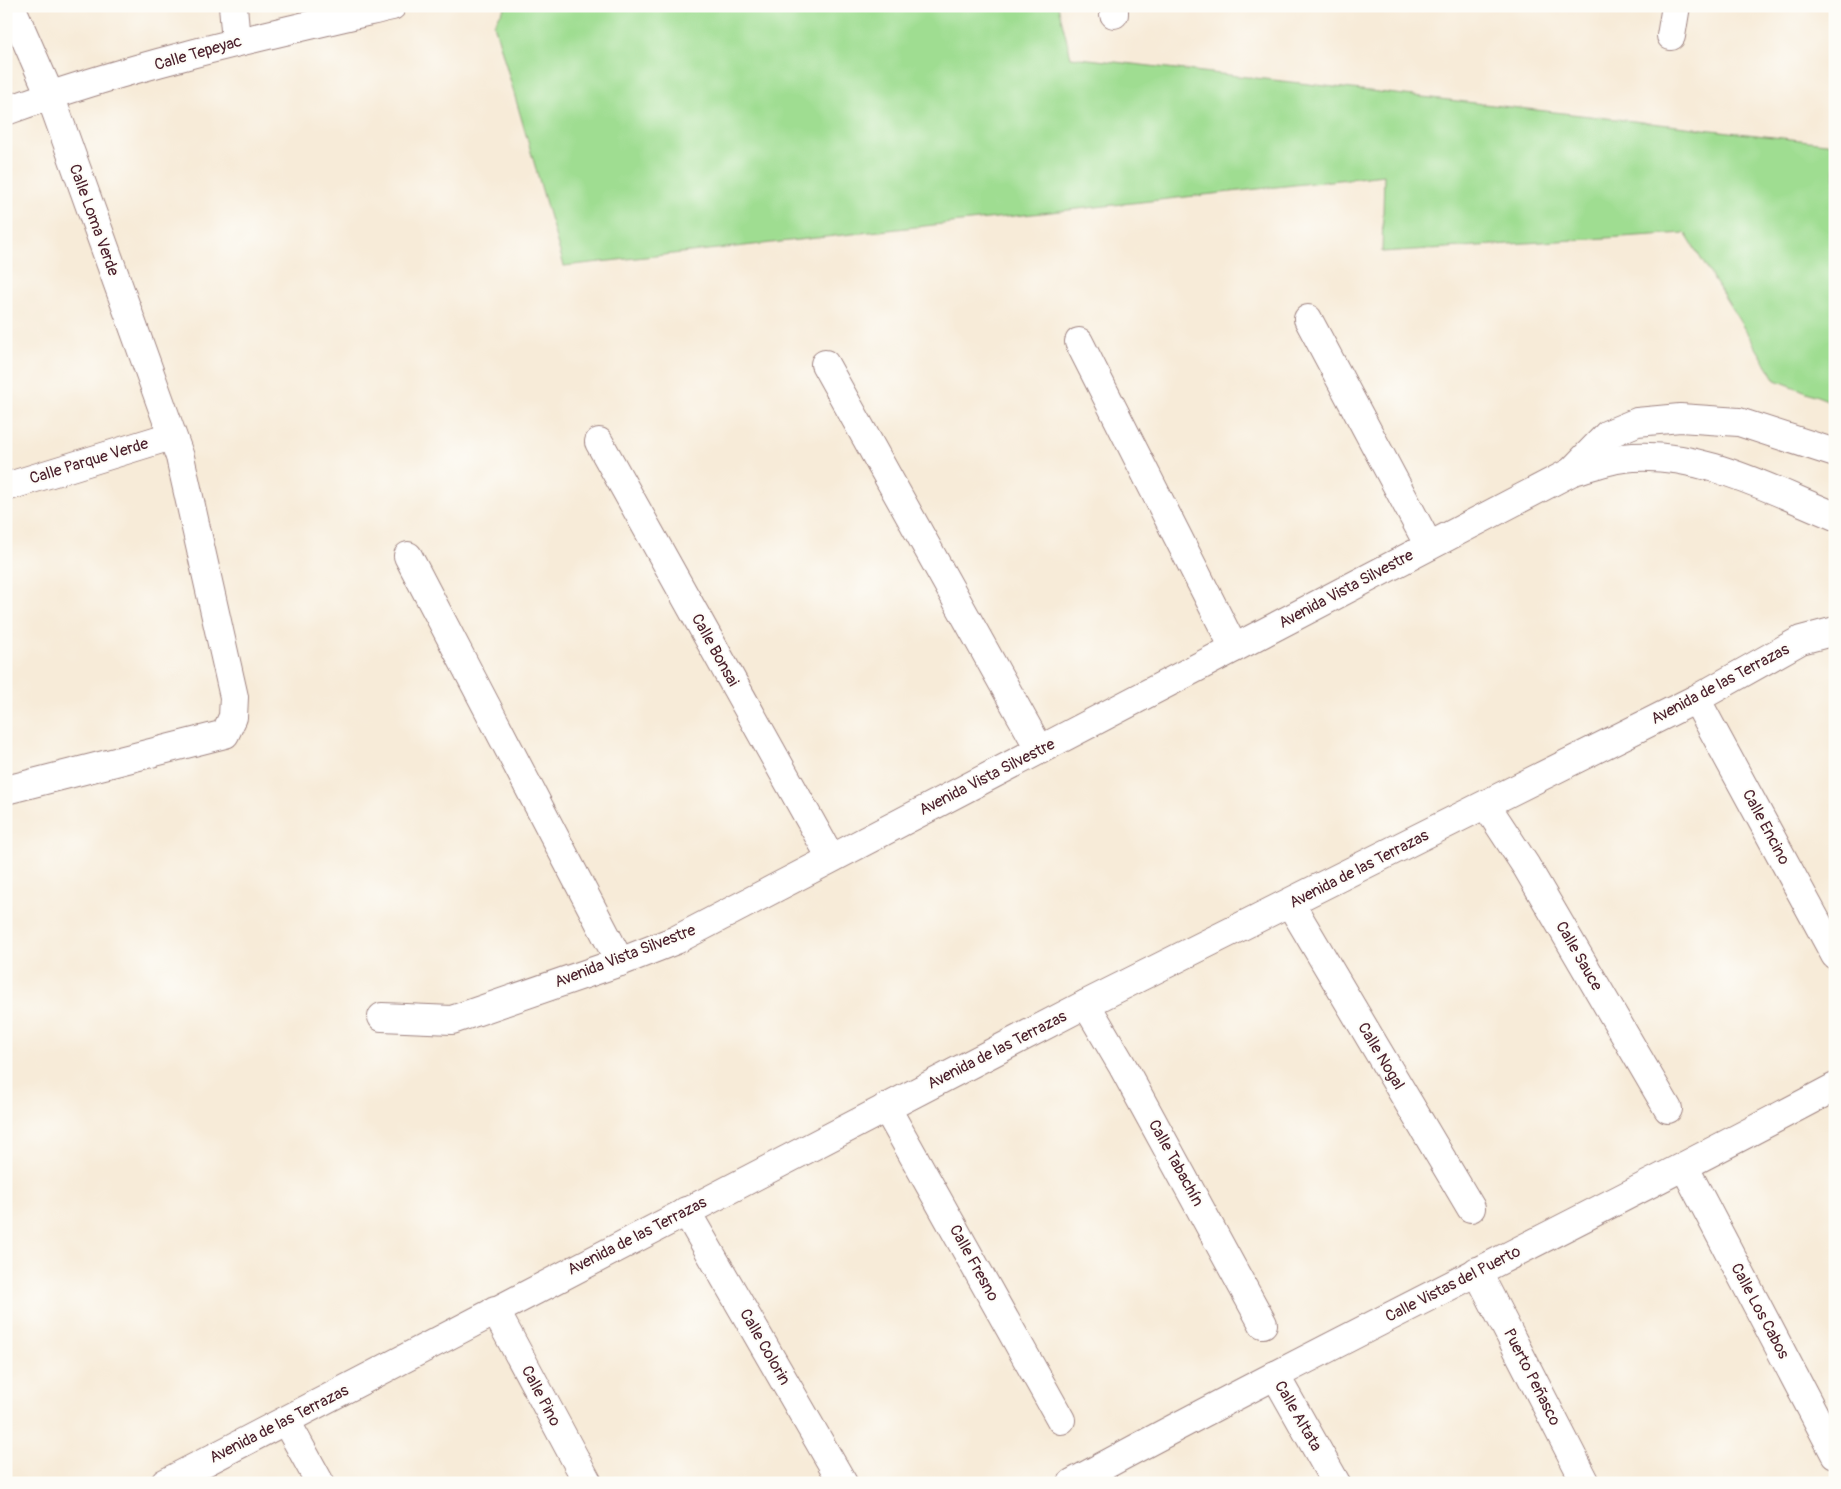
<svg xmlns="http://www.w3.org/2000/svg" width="1841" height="1489" font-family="Pangolin,sans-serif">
<rect width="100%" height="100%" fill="#fdfcf7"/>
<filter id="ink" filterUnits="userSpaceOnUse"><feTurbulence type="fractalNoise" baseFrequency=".02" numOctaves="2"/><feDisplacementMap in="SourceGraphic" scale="10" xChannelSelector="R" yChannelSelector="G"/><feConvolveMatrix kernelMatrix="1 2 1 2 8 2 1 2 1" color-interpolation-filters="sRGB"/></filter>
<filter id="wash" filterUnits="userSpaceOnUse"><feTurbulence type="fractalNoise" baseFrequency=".0096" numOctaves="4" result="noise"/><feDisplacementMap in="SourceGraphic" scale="20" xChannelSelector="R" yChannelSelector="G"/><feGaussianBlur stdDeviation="1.12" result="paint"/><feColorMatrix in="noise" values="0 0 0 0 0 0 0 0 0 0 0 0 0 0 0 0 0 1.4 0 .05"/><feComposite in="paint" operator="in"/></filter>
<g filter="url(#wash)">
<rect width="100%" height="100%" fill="#f7ebd8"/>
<path fill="#9fdd91" stroke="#747e5e" d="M506,6H1058L1071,57L1835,144V403L1776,380L1685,233L1382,252L1384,175L564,266L494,24Z"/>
</g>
<g filter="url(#ink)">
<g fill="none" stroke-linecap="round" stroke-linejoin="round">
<g stroke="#a08582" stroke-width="30">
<g id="street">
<path d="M233,6L236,42"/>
<path d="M1114,6V14"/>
<path d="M1671,36L1676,6"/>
<path d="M6,111C131,65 262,36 392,6"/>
<path d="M1308,319L1429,546"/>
<path d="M1079,342L1234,648"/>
<path d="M825,364L1040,750"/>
<path d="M599,442L831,858"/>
<path d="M1572,471L1608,434L1637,422L1680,418L1739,422L1835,453"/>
<path d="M6,487L171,436"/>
<path d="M408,556L620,962"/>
<path d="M1696,699L1835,955"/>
<path d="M6,790L225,734L233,717L234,697L180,457L50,95L11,6"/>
<path d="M1486,805L1526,866L1668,1109"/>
<path d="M1290,903L1471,1208"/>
<path d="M1086,1004L1123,1067L1263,1324"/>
<path d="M382,1017L452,1020L620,962L676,940L1571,472C1588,467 1606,460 1623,458C1696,449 1769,489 1835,516"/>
<path d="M886,1107L1061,1420"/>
<path d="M1685,1168L1835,1454"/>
<path d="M686,1211L843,1483"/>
<path d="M1477,1271L1586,1483"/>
<path d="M495,1310L588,1483"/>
<path d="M1275,1375L1336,1483"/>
<path d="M286,1421L320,1483"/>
<path d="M165,1483L1086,1004L1696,699L1801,640L1835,631"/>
<path d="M1072,1483C1324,1346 1582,1222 1835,1087"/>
</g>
</g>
<use href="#street" stroke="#fff" stroke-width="28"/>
</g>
</g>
<g text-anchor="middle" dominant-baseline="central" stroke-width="4" stroke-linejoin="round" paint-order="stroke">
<g font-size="16" fill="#4a1f2b" stroke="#fdfcf7">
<text transform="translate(198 53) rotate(-16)">Calle Tepeyac</text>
<text transform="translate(94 220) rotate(70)">Calle Loma Verde</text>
<text transform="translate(89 461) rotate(-17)">Calle Parque Verde</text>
<text transform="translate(1346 589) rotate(-28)">Avenida Vista Silvestre</text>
<text transform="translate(715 650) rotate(61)">Calle Bonsai</text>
<text transform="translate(1720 684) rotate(-28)">Avenida de las Terrazas</text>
<text transform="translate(987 777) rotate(-27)">Avenida Vista Silvestre</text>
<text transform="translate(1766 827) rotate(62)">Calle Encino</text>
<text transform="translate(1359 869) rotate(-27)">Avenida de las Terrazas</text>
<text transform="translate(625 956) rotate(-21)">Avenida Vista Silvestre</text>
<text transform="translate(1579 956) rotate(60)">Calle Sauce</text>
<text transform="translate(997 1050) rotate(-27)">Avenida de las Terrazas</text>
<text transform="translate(1381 1056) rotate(59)">Calle Nogal</text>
<text transform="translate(1176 1163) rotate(61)">Calle Tabachín</text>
<text transform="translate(637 1236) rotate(-27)">Avenida de las Terrazas</text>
<text transform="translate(974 1263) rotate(61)">Calle Fresno</text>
<text transform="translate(1453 1284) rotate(-27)">Calle Vistas del Puerto</text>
<text transform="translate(1760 1311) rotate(62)">Calle Los Cabos</text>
<text transform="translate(765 1347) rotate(60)">Calle Colorin</text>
<text transform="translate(1532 1377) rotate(63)">Puerto Peñasco</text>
<text transform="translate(541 1396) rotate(62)">Calle Pino</text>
<text transform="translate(1298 1416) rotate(60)">Calle Altata</text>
<text transform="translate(279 1424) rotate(-27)">Avenida de las Terrazas</text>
</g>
</g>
<rect width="1841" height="1489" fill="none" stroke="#fdfcf7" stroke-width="25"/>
</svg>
